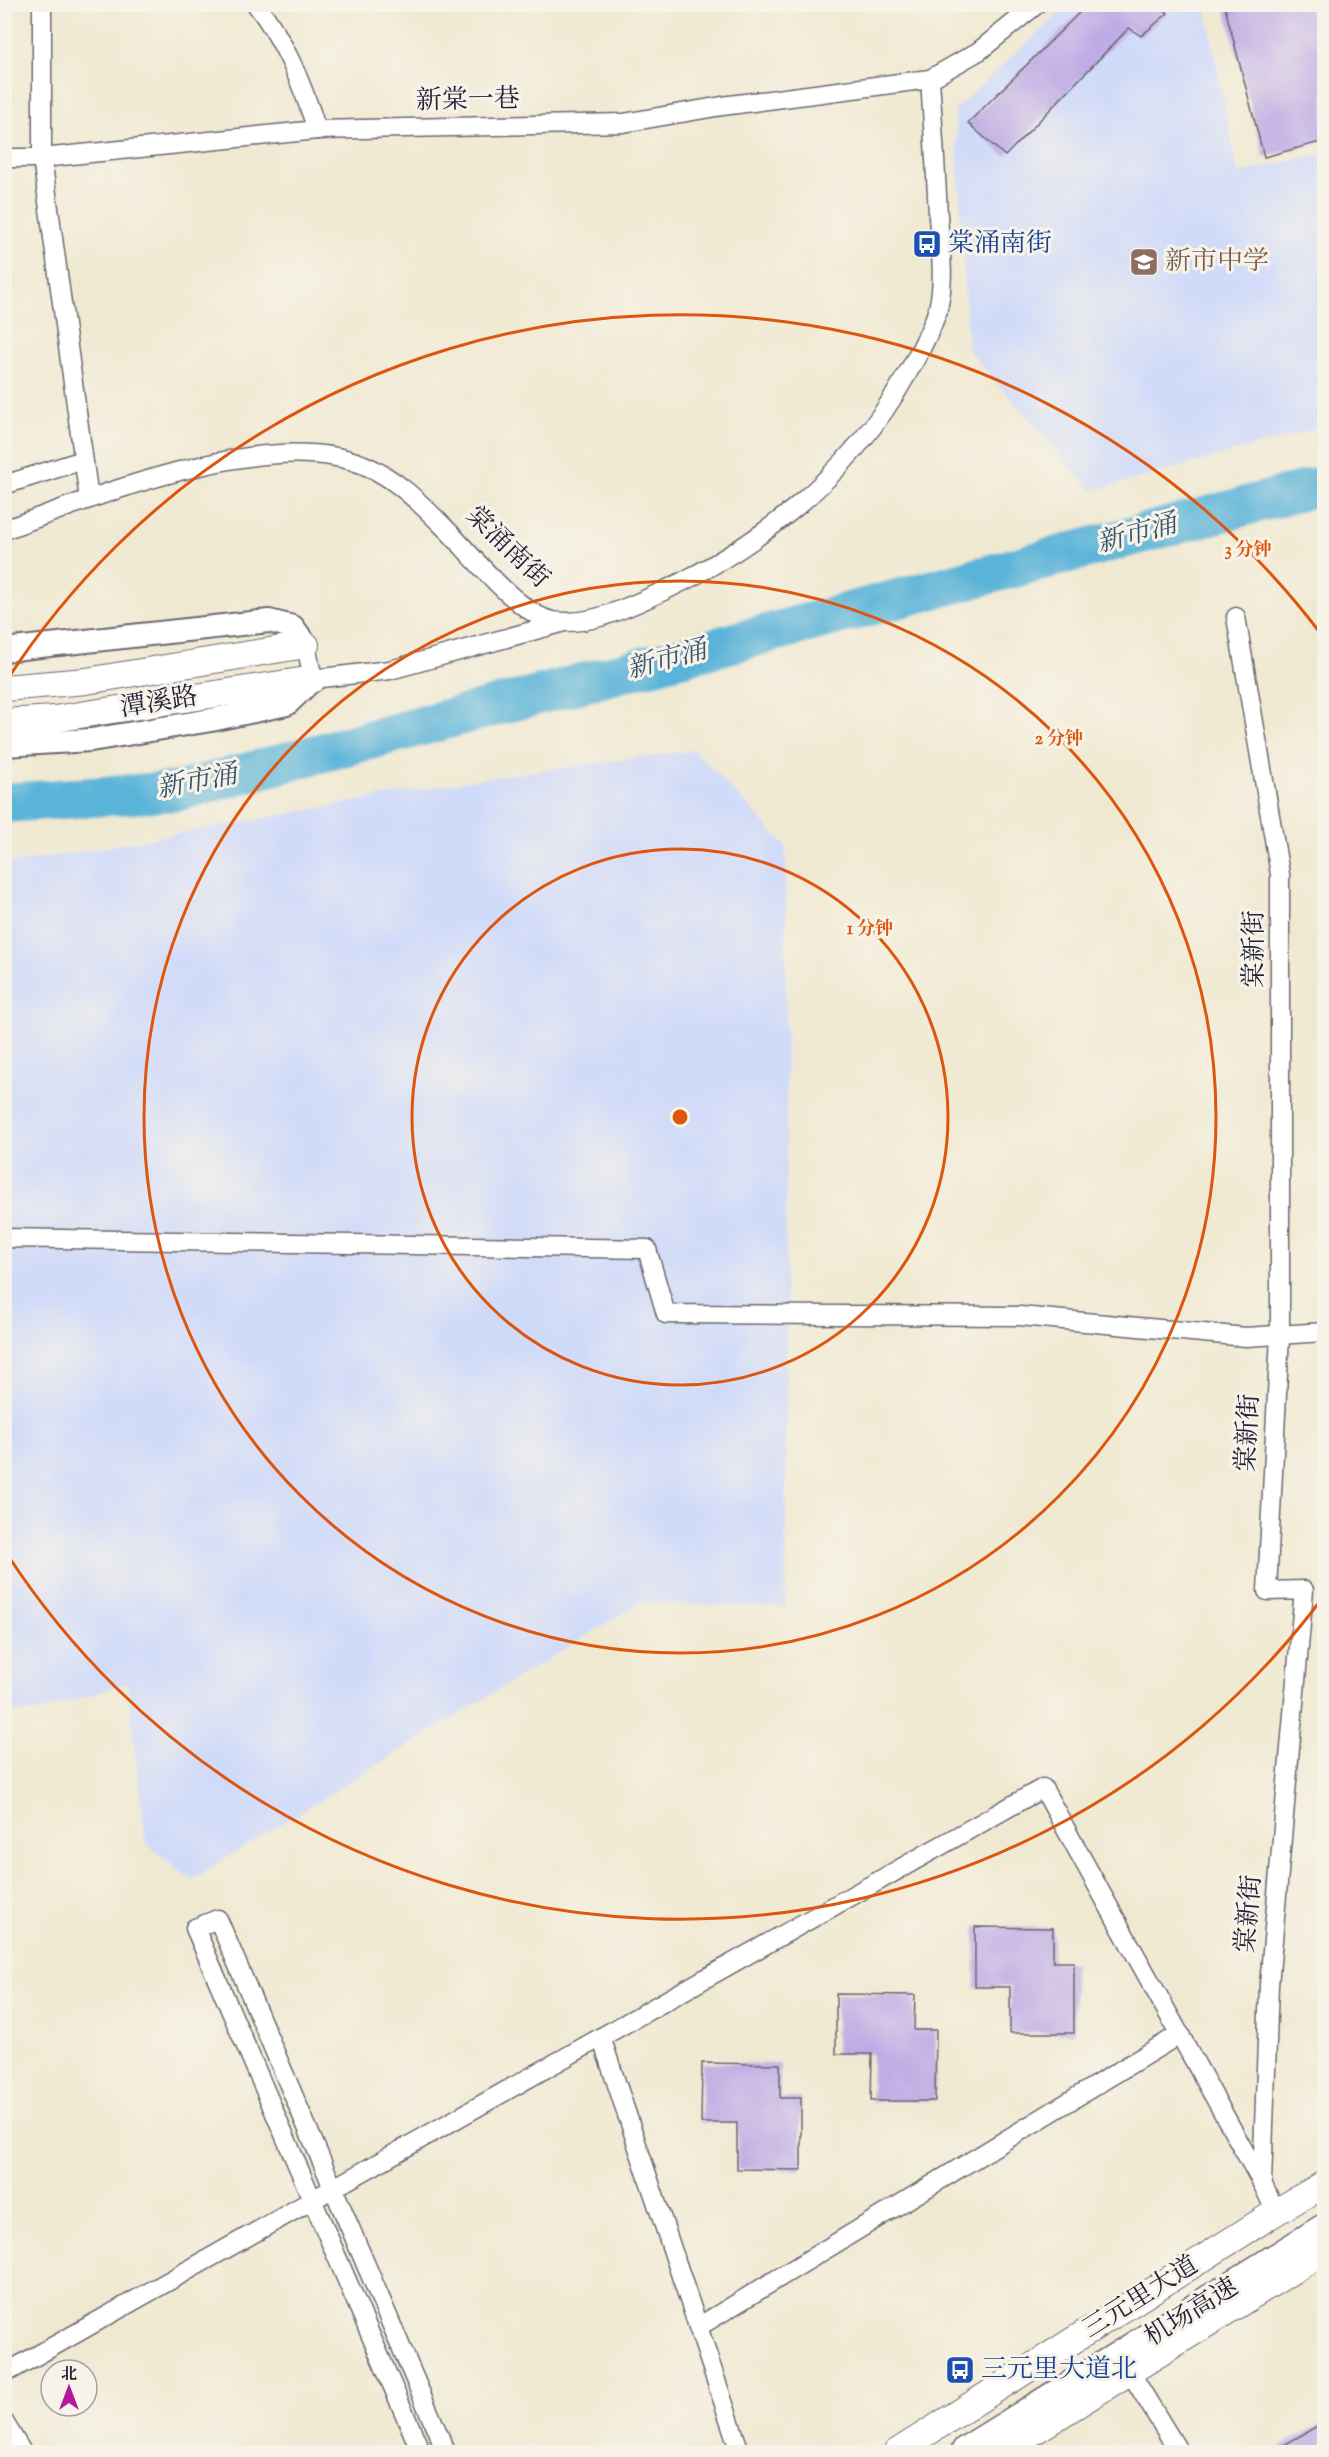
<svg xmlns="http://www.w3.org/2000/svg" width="1329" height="2457" font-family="'Sorts Mill Goudy','Noto Serif SC',serif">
<rect width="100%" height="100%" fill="#f7f3e8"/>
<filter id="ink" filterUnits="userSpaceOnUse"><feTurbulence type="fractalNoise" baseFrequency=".0167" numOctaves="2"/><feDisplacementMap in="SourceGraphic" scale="12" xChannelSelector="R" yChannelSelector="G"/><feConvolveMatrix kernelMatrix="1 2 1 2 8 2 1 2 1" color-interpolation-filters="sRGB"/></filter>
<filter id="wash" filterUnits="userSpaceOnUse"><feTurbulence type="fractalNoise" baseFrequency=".008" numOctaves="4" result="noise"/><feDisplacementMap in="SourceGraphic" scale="24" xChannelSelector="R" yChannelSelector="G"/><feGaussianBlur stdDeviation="1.35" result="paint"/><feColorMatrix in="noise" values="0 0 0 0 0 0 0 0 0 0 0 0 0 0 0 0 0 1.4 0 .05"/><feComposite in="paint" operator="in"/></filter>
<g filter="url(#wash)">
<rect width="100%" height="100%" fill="#f0e9d2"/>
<g fill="#d0daf9">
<path d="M1068,5H1205L1238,174L1324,153V427L1092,491L968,350L955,109Z"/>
<path d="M694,750L786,846V1607L639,1603L191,1880L146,1843L127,1683L39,1712H5V865L479,779Z"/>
</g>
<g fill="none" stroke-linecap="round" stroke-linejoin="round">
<path stroke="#5ab3d8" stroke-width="40" d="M4,803L178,791L1324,485"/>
</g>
<g id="blocks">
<g fill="#bface5">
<path d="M1088,4H1157L1168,13L1141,36L1129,28L1005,156L968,123Z"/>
<path d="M1224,4H1324V141L1264,157Z"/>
<path d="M975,1927L1053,1928V1962H1074V2033H1010V1987H975Z"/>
<path d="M836,1994L915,1995L914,2030H936L935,2101H871L872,2054H836Z"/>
<path d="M702,2063L780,2064V2098H801V2170L737,2169V2123H701Z"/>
<path d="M1324,2422V2452H1272Z"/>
</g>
</g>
</g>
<g filter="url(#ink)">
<use href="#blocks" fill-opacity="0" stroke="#6a6870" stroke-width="1.5"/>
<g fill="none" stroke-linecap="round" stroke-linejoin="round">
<g stroke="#6a6870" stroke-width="21">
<g id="minor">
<path d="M42,4V158L89,499"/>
<path d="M256,4C286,43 302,84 317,130"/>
<path d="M4,158H42L317,130L623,123L722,106L930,79L979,51L1037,4"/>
<path d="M4,485L83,460"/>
<path d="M4,530C98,496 267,426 364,465C398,479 424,507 450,533C474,558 520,615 553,621C585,626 617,612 646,599C753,552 849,478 907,374C918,355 930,334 937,312C946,282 940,247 938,216C936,170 933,125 930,79"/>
<path d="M1236,617L1280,874V1335L1267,1591L1304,1590L1269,1985L1262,2183L1276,2212"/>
<path d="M306,645L313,679L390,670L561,623"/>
<path d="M4,1238L647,1249L666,1314L1020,1316L1246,1337L1324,1332"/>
<path d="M601,2037L740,2452"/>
<path d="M698,2327L1180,2034"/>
<path d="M1130,2372L1179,2452"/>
<path d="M4,2374L1043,1788L1262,2183"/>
<path d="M4,2422L22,2452"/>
<path d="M421,2452L195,1928L218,1919L446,2452"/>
</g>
</g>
<g stroke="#6a6870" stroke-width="26">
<g id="tertiary">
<path d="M4,650L269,621L293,627L306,645"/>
<path d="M4,745L91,740L211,720L287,704L313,679"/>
</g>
</g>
<g stroke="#6a6870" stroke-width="28">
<g id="secondary">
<path d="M4,688L86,681L306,645"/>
<path d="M4,722L54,719L313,679"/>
<path d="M897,2452L1276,2212L1324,2184"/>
<path d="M1001,2452L1324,2251"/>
</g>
</g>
<g stroke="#6a6870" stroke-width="36">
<path id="motorway" d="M968,2452L1324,2231"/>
</g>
<use href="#minor" stroke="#fff" stroke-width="18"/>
<use href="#tertiary" stroke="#fff" stroke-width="22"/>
<use href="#secondary" stroke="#fff" stroke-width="26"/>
<use href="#motorway" stroke="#fff" stroke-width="33"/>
</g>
</g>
<g fill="none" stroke="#de560e" stroke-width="3">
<circle cx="680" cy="1117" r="268"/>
<circle cx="680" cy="1117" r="536"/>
<path d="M1321 1600A803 803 0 0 1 7 1554M7 680A803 803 0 0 1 1321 634"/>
</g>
<defs>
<g id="bus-square" transform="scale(1.5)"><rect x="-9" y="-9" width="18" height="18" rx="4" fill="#1a4fb4" stroke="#f7f3e8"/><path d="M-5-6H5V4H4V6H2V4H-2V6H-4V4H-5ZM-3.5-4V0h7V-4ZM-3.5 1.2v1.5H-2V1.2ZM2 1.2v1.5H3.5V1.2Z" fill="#fff"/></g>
<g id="school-square" transform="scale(1.5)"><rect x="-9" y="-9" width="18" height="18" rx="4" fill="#8d6e63" stroke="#f7f3e8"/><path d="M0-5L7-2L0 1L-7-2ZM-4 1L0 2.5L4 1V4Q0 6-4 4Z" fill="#fff"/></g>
</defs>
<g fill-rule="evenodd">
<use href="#bus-square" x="927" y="244"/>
<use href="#school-square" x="1144" y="262"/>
<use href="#bus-square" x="960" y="2370"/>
</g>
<g text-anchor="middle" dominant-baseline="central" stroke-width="6" stroke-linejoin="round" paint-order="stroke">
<g font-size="26" fill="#22223b" stroke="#f7f3e8">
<text transform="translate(468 101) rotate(-1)">新棠一巷</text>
<text transform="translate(507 548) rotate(44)">棠涌南街</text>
<text transform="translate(159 703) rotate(-9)">潭溪路</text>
<text transform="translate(1255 949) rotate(-90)">棠新街</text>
<text transform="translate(1249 1433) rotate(-87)">棠新街</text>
<text transform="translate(1250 1914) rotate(-85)">棠新街</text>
<text transform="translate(1141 2298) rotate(-32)">三元里大道</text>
<text transform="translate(1192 2313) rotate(-32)">机场高速</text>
</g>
<g font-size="26" fill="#164399" stroke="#f7f3e8" text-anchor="start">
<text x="948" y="244">棠涌南街</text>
<text x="981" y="2370">三元里大道北</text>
</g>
<g font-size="26" fill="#785e54" stroke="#f7f3e8" text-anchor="start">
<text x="1165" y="262">新市中学</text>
</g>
<g font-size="27" font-style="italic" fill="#365572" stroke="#f7f3e8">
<text transform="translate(1137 535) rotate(-15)">新市涌</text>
<text transform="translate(667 661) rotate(-15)">新市涌</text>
<text transform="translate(197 783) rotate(-11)">新市涌</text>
</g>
</g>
<circle cx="680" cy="1117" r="9" fill="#de560e" stroke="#f7f3e8" stroke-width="3"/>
<g font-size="18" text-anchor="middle" font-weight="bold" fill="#de560e" stroke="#f7f3e8" stroke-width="6" stroke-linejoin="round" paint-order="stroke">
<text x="1248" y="555">3 分钟</text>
<text x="1059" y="744">2 分钟</text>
<text x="870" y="934">1 分钟</text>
</g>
<rect width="1329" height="2457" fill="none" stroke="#f7f3e8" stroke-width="24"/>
<g transform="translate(69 2388)"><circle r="28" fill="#f7f3e8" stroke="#a29fa3" stroke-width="1.5"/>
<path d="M0-4.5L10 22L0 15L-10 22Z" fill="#b5179e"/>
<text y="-9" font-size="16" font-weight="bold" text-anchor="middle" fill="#22223b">北</text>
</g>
</svg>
